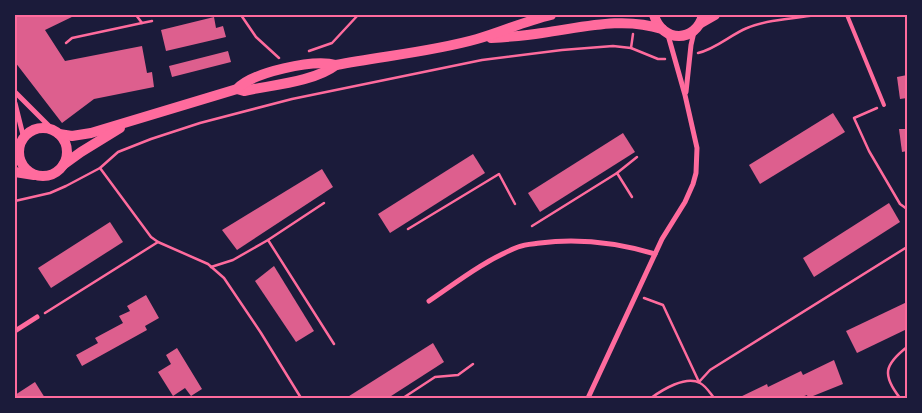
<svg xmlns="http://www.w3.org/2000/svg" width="922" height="413" font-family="Cabin,sans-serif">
<rect width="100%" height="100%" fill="#1b1b3a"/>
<g fill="#dd5f8e">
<path d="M15,15H76L45,30L65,61L142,46L147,73L152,72L154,87L94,99L62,123L15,62Z"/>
<path d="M214,17L216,28L223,26L226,37L166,51L161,30Z"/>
<path d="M228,51L231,62L172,77L169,66Z"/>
<path d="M907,75V98L900,99L897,77Z"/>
<path d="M833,113L845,132L760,184L749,165Z"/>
<path d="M899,129H907V151L902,152Z"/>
<path d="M623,133L635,152L540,212L528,193Z"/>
<path d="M473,154L485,173L390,233L378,214Z"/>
<path d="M322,169L333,187L237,250L222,230Z"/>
<path d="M889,203L900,222L814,277L803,258Z"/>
<path d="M110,222L123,242L51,288L38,268Z"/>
<path d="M274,266L314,331L296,342L255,281Z"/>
<path d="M146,295L159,318L145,326L147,330L82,366L76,355L98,343L95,338L123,323L119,316L130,311L127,306Z"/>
<path d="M907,302V329L857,353L846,331Z"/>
<path d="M433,343L444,362L388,398H346Z"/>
<path d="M177,348L202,389L191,396L185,388L173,396L158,372L171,364L166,355Z"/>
<path d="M834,360L843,384L808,398L807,395L799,398H738L767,384L768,387L801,371L803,375Z"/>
<path d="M35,382L45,398H15V395Z"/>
</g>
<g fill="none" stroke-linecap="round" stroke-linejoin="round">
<g stroke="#ff6b9d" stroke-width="2.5">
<path d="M136,15L142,23L152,21"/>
<path d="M241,15L256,37L279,58"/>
<path d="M66,43L72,38L142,23"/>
<path d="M631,48L633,34"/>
<path d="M309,51L332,43L358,15"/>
<path d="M698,53C716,49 730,35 747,28C765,20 796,18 817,15"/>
<path d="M877,108L854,118L869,151L900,204L907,209"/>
<path d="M100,168L151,237L158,242L208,264L224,278L261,333L301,398"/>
<path d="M617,173L637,157"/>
<path d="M15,201L50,193L66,186L100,168L118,152L151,139L200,123L292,99L482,60L562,50L613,46L631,48L658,59H665"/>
<path d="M532,226L617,173L632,197"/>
<path d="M408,229L499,174L515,204"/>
<path d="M268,240L324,203"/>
<path d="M211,267L233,260L268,240L334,344"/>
<path d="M644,298L663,305L699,382L710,370L907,247"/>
<path d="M45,313L158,242"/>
<path d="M403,398L435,377L458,375L473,364"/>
<path d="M651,398C662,390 686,375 700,383C706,386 710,393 714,398"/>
<path d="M900,398C882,375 884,365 907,347"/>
</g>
<path stroke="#ff6b9d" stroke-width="4" d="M847,15L884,105"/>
<g stroke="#ff6b9d" stroke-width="5">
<path d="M15,92L53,130"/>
<path d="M686,92L691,45L694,32"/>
<path d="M15,103L24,139"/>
<path d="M429,301C457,282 485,260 518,247C525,244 533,244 540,243C579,238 618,243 655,254"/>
<path d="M15,331L37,317"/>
<path d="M588,398L662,239L685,202L693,184L696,173L697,148L685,95L668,35"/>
</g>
<g stroke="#ff6b9d" stroke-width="10">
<path d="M654,15C662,43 696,43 703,15"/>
<path d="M701,23L715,15"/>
<path d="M491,38C508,37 525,36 542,33C581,28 622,16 662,29"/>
<path d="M237,89L244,91C271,85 314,82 336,65"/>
<circle cx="43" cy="152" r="24"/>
<path d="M59,134L72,136L91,133L237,89C253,72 313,59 336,65C382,56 431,52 477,39C502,32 525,21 551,15"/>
<path d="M63,165L81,152L120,128"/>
<path d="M15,172L34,175"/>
</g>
</g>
<rect width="922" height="413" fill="none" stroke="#1b1b3a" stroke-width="32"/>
<rect x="16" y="16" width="890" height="381" fill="none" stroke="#ff6b9d" stroke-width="2"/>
</svg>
